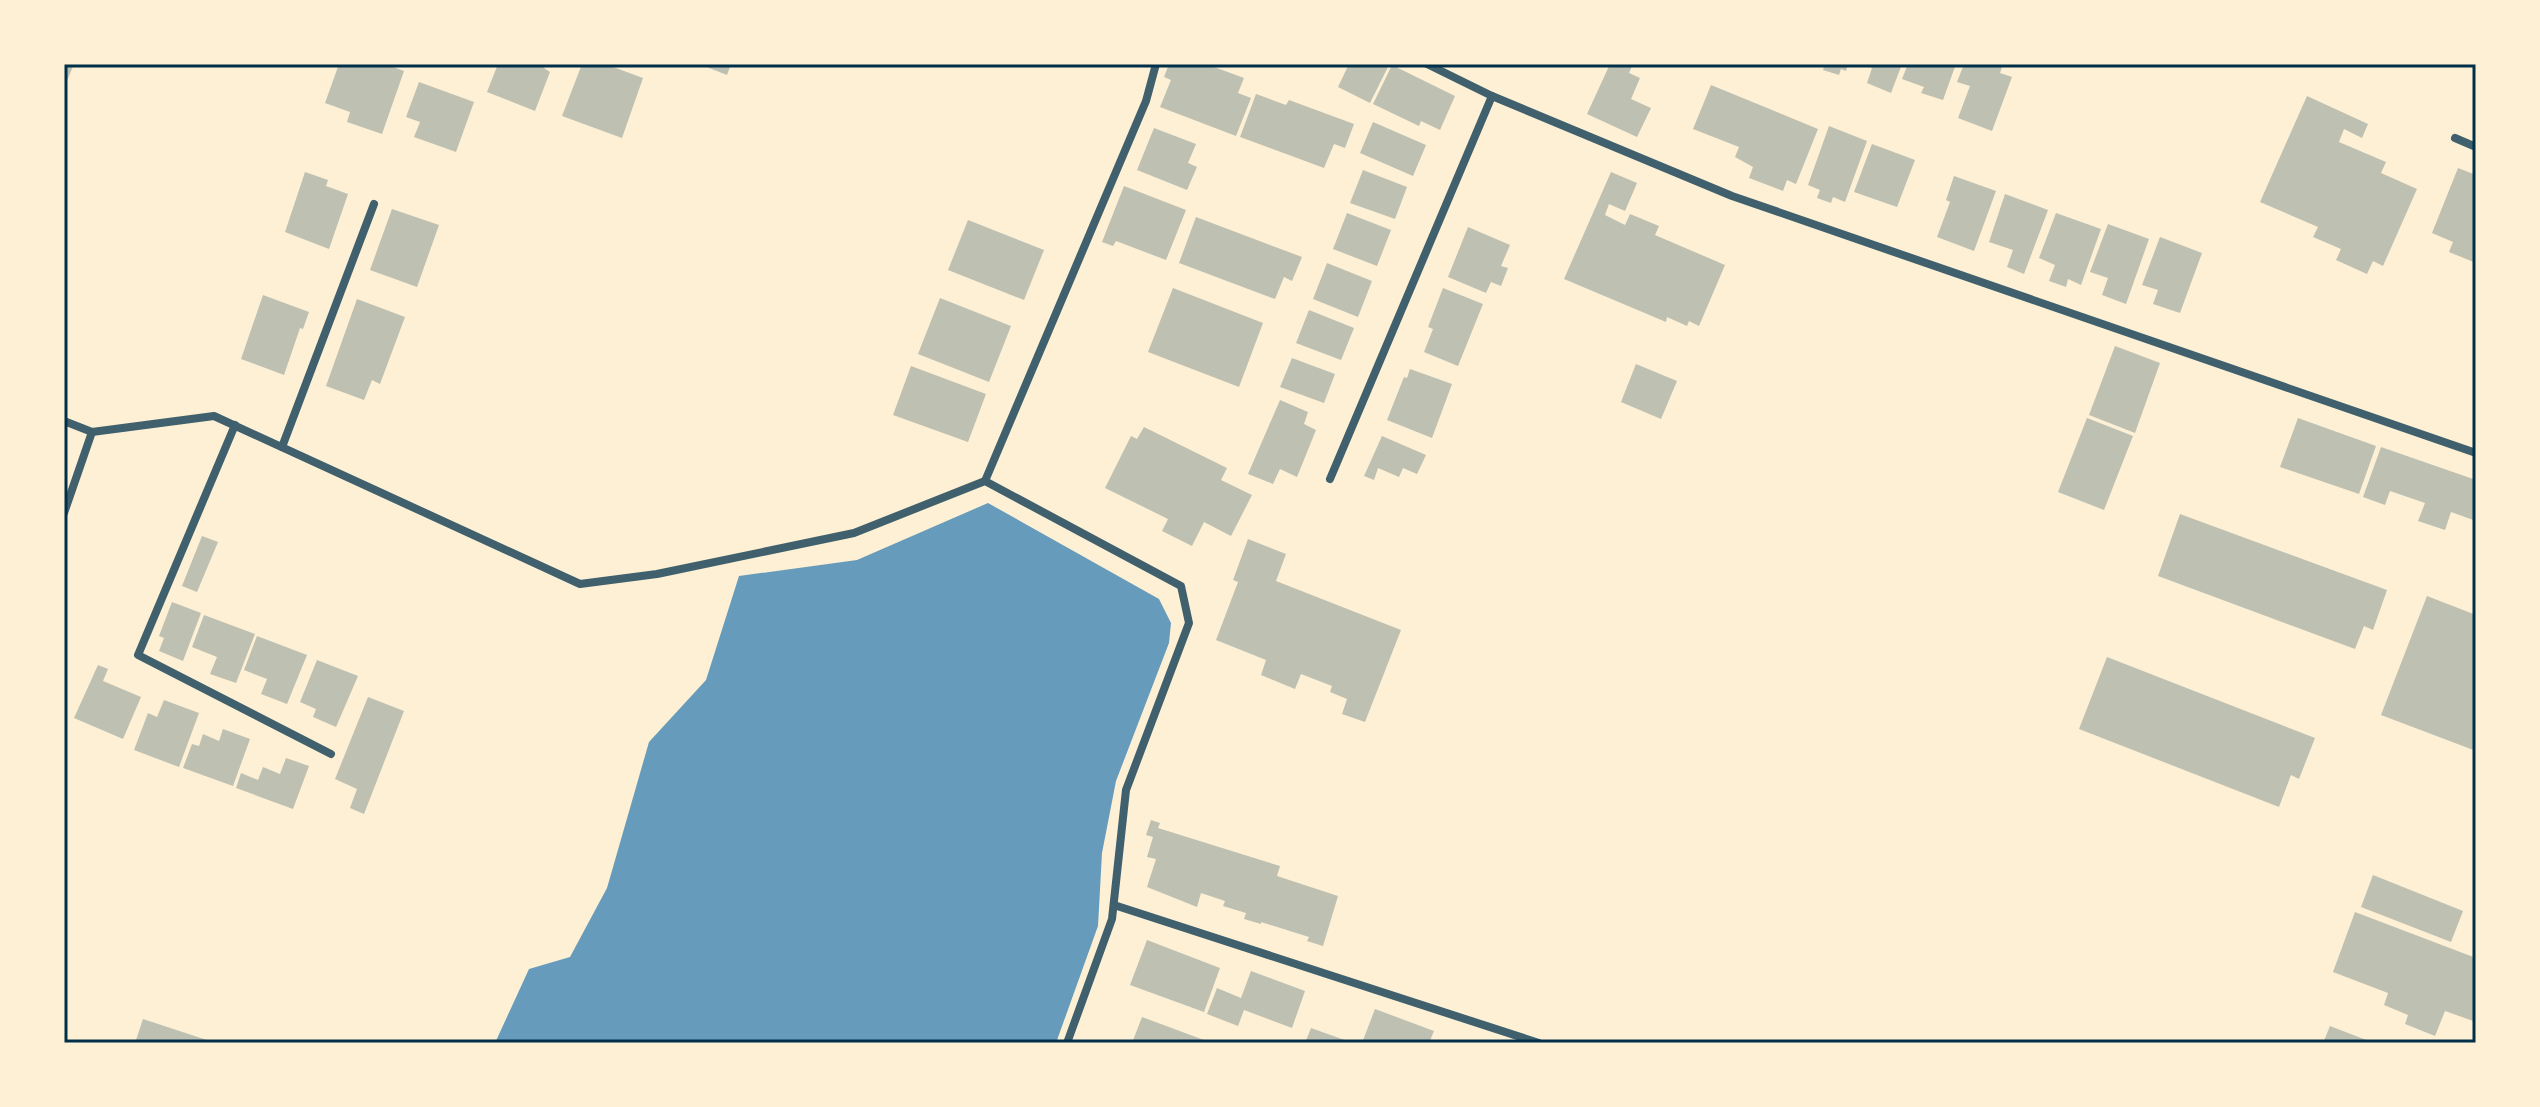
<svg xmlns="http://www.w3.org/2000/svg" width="2540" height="1107" font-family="'Space Grotesk',sans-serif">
<rect width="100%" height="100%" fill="#fdf0d5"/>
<path fill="#669bbc" d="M988,503L1159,599L1171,623L1169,643L1116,781L1102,853L1098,926L1056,1043H495L529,969L570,957L607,888L649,742L706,680L739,576L857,560Z"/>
<g fill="#bec0b2">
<path d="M64,64H74L64,88Z"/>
<path d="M339,64H385L404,71L382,134L347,122L350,112L325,103Z"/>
<path d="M498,64H546L544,68L550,72L535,111L487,92Z"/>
<path d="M582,64H605L643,78L622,138L562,116Z"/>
<path d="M699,64H731L727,75Z"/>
<path d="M1169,64H1206L1244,78L1238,93L1251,98L1236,136L1160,107L1171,80L1164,77Z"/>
<path d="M1349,64L1389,65L1370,103L1338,87Z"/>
<path d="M1610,64H1633L1629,73L1640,78L1631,99L1651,108L1637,137L1587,114Z"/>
<path d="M1825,64H1848L1846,71L1841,69L1839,75L1823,70Z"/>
<path d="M1861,64H1902L1891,93L1867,83L1872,68Z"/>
<path d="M1908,64H1956L1943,100L1921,93L1924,87L1902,79Z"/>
<path d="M1964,64H2003L2000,73L2012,77L1992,131L1958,118L1970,86L1957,82Z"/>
<path d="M1392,65L1455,96L1440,130L1421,121L1419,126L1373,104Z"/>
<path d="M419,82L474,102L456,152L414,137L420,122L406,117Z"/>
<path d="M1711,85L1818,129L1796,184L1787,180L1783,191L1749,178L1753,167L1735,157L1739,147L1693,129Z"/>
<path d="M1256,94L1286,105L1289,100L1354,124L1345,148L1334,144L1324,168L1240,137Z"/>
<path d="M2307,96L2368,124L2362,138L2344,129L2339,142L2386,162L2381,173L2417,189L2383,266L2373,261L2367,274L2336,260L2341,249L2313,237L2318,227L2260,202Z"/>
<path d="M1373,122L1426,145L1413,176L1360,153Z"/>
<path d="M1829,126L1867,141L1845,202L1833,197L1831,203L1817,198L1820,190L1808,185Z"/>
<path d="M1154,128L1196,144L1188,163L1197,167L1187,190L1137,170Z"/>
<path d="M1872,144L1915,160L1897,207L1854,192Z"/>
<path d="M2458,168L2476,175V263L2449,252L2453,242L2432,233Z"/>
<path d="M1363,170L1407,187L1395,219L1350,203Z"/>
<path d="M305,172L328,180L326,186L348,194L329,249L285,232Z"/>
<path d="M1611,172L1637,183L1625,211L1609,204L1605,215L1625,225L1630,214L1659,226L1655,235L1725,265L1699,326L1689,321L1687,326L1667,317L1666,322L1564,279Z"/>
<path d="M1954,176L1996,191L1974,251L1937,237L1950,202L1946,200Z"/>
<path d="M1124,186L1186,210L1166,260L1116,241L1113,246L1102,242Z"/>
<path d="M2005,194L2048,210L2024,274L2007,267L2013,250L1989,242Z"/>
<path d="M392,209L439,225L417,287L370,270Z"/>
<path d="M1347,213L1391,230L1377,266L1333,249Z"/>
<path d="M2056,213L2101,229L2081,285L2068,279L2066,287L2049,281L2055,265L2039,258Z"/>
<path d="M1196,217L1302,257L1292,281L1284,277L1275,299L1179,263Z"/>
<path d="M968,220L1044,250L1024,300L948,270Z"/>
<path d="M2108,224L2149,239L2126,304L2102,295L2108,278L2090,272Z"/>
<path d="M1468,227L1510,245L1501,266L1508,268L1501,286L1491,282L1486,293L1448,277Z"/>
<path d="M2160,237L2202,253L2180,313L2153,304L2158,290L2142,285Z"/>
<path d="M1327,263L1372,281L1358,317L1313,299Z"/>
<path d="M1173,288L1263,323L1239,387L1148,352Z"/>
<path d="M1443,288L1483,304L1458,366L1424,352L1433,329L1428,327Z"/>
<path d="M263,295L309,312L303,329L300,328L284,375L241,359Z"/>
<path d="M940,298L1011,326L989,382L918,354Z"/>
<path d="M357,299L405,317L380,384L372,380L364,400L326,386Z"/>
<path d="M1309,310L1354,328L1341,360L1296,343Z"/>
<path d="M2115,346L2160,363L2135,433L2089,415Z"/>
<path d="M1292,358L1335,374L1324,403L1280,387Z"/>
<path d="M1636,364L1677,381L1661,419L1621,402Z"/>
<path d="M911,366L986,394L968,442L893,415Z"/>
<path d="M1410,369L1452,384L1432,438L1387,420L1404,377L1407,378Z"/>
<path d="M1280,400L1308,412L1304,424L1316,430L1297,477L1280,469L1273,484L1248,474Z"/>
<path d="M2087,418L2133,436L2104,510L2058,492Z"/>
<path d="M2298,418L2376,446L2359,494L2280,467Z"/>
<path d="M1144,427L1227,468L1221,480L1252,495L1231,536L1204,522L1192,546L1162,531L1168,519L1105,488L1131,436L1137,439Z"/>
<path d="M1382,436L1426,455L1417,474L1403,468L1399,477L1378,468L1374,480L1364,476Z"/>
<path d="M2381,447L2476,480V521L2451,512L2445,530L2418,521L2425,503L2390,491L2385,505L2363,497Z"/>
<path d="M2180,514L2387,590L2373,630L2364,626L2355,649L2158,576Z"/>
<path d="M202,536L218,542L197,592L182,586Z"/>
<path d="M1248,539L1286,554L1276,581L1401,630L1365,722L1342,714L1347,699L1330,692L1332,686L1301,674L1295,689L1261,675L1266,660L1216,640L1238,582L1233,580Z"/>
<path d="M2427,596L2476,615V751L2381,715Z"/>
<path d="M172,602L201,613L183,661L159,651L164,638L159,636Z"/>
<path d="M204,615L255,634L236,683L210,674L217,657L192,647Z"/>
<path d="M257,636L307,655L287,704L261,694L267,679L244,670Z"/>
<path d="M2107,657L2315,738L2299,779L2291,775L2279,807L2079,729Z"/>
<path d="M317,660L358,676L336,727L313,717L316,709L300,702Z"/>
<path d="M98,665L108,669L103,681L141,697L123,739L74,718Z"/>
<path d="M368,697L404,711L364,814L350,808L357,789L335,779Z"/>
<path d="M164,700L199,713L179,767L134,750L148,713L157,717Z"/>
<path d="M223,729L250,739L233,786L183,768L192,744L199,746L203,734L219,741Z"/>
<path d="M286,758L309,766L293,809L236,788L241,773L258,780L263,767L280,774Z"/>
<path d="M1151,820L1160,823L1158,828L1280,866L1277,876L1338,896L1323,946L1307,941L1309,937L1261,922V924L1244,919L1246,913L1223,906L1225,901L1201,893L1197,907L1147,887L1156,859L1147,857L1153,837L1146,835Z"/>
<path d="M2373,875L2463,911L2451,942L2361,907Z"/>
<path d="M2355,912L2476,958V1022L2445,1011L2435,1036L2405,1024L2408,1015L2384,1005L2388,993L2333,972Z"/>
<path d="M1147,940L1220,968L1204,1012L1130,985Z"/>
<path d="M1251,971L1305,991L1292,1028L1244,1010L1238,1026L1207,1014L1217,988L1241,998Z"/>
<path d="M1375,1009L1434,1031L1429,1043H1362Z"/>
<path d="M1142,1017L1212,1043H1132Z"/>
<path d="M143,1019L213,1042V1043H135Z"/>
<path d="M2330,1026L2374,1043H2323Z"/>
<path d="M1311,1028L1353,1043H1305Z"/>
</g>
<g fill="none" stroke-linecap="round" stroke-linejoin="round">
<g stroke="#3f606c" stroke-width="8">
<path d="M1427,64L1492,96L1732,196L2476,453"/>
<path d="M2455,138L2476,147"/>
<path d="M64,421L92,432L214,416L580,584L657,574L854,533L985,481L1181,586L1189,623L1126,790L1112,919L1067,1043"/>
<path d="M235,425L138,655L331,754"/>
<path d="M282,447L374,204"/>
<path d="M1330,479L1492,96"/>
<path d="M985,481L1146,101L1156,64"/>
<path d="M64,513L92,432"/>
<path d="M1114,905L1539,1043"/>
</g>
</g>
<rect width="2540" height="1107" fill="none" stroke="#fdf0d5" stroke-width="132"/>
<rect x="66" y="66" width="2408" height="975" fill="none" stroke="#003049" stroke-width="3"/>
</svg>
